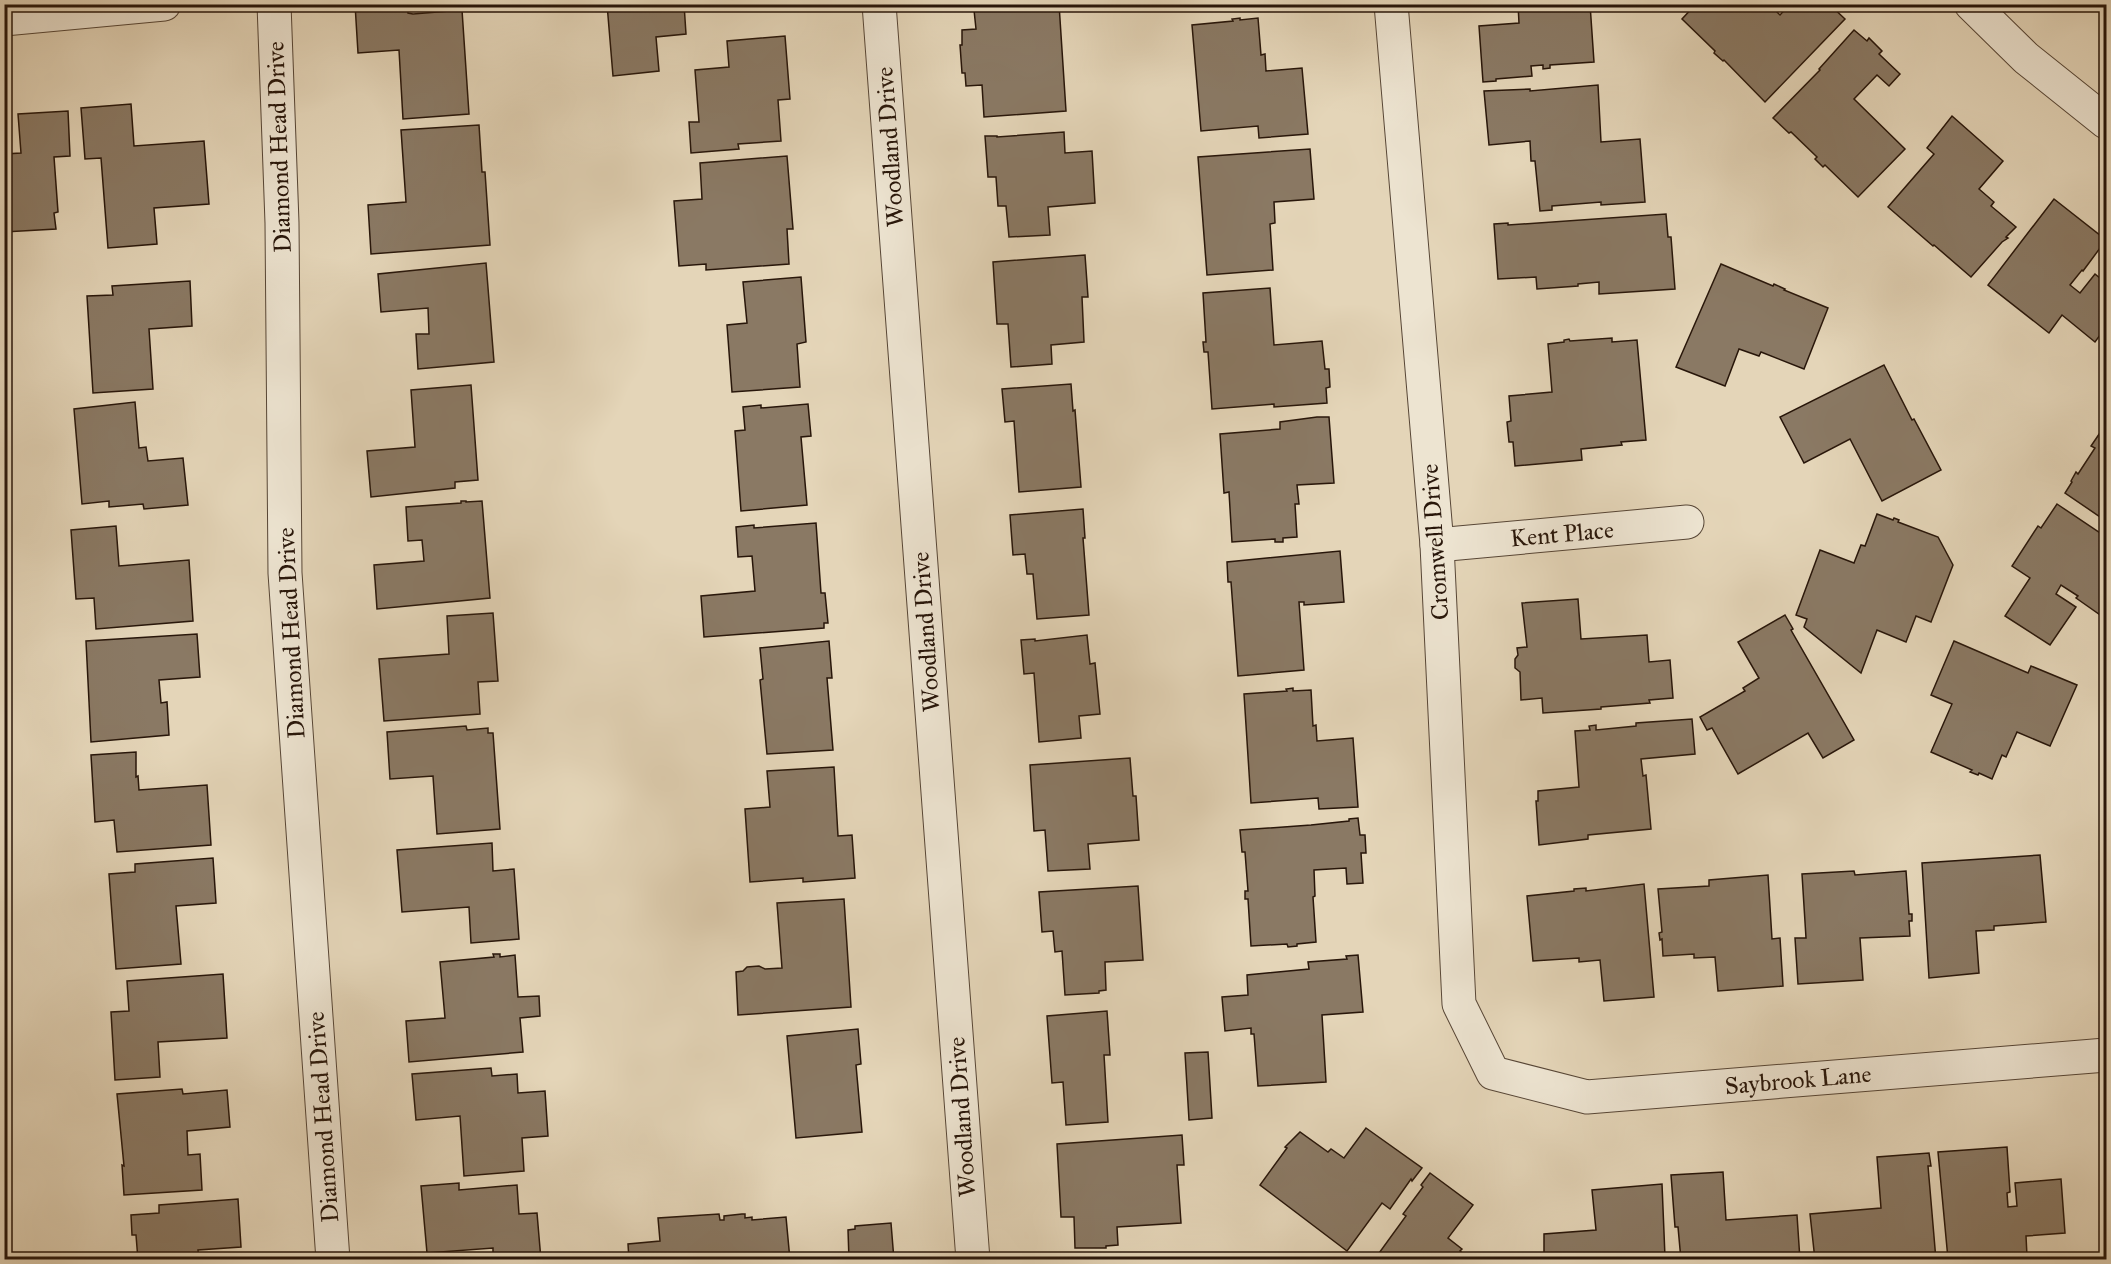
<svg xmlns="http://www.w3.org/2000/svg" width="2111" height="1264" font-family="'IM FELL Great Primer',serif">
<rect width="100%" height="100%" fill="#e4d5b8"/>
<filter id="stains"><feTurbulence type="fractalNoise" baseFrequency=".00333" numOctaves="4"/><feColorMatrix values="0 0 0 0 .2 0 0 0 0 .09 0 0 0 0 .02 0 0 0 .5 -.17"/></filter>
<radialGradient id="worn" r=".72"><stop offset=".6" stop-color="#630" stop-opacity="0"/><stop offset="1" stop-color="#630" stop-opacity=".3"/></radialGradient>
<g fill="#8a7964" stroke="#28160a" stroke-width="1.5">
<path d="M355,4H407L408,13L413,14L462,10L469,114L403,119L399,50L358,53Z"/>
<path d="M607,4H684L686,34L656,37L659,71L613,76Z"/>
<path d="M1039,4H1059L1066,111L984,117L982,85L966,86L965,73H962L960,45H962V30L976,29L974,10Z"/>
<path d="M1181,4H1247V5L1181,8Z"/>
<path d="M1518,4H1590L1594,62L1550,65V68L1543,69V65L1531,66L1532,76L1496,79V81L1483,82L1479,26L1519,23Z"/>
<path d="M1696,4H1769L1780,15L1790,4H1829L1845,19L1765,102L1724,60L1723,61L1714,53L1715,51L1682,19Z"/>
<path d="M1240,18V20L1258,18L1261,55L1265,54L1266,71L1302,68L1308,134L1259,138L1258,126L1201,131L1192,25L1233,21L1232,19Z"/>
<path d="M1854,30L1867,41L1869,38L1882,51L1879,54L1900,74L1889,86L1877,75L1854,99L1905,149L1858,197L1825,165L1823,167L1815,159L1817,157L1791,132L1789,133L1773,118L1820,70L1819,69Z"/>
<path d="M785,36L790,99L778,100L781,141L738,144L739,149L691,153L689,122H699L695,70L729,67L727,41Z"/>
<path d="M1598,85L1601,142L1640,139L1645,202L1601,205V202L1552,206V210L1540,211L1535,161H1531L1530,141L1489,145L1484,91L1530,89V91Z"/>
<path d="M131,104L134,146L204,141L209,204L154,208L157,244L108,248L101,158L85,159L81,108Z"/>
<path d="M68,111L70,156L54,157L58,212L54,213L56,229L4,232V154L21,153L18,114Z"/>
<path d="M1952,116L2003,161L1979,189L1994,202L1991,206L2016,227L2006,237L2008,238L2002,242L1971,277L1934,245L1933,246L1888,207L1934,154L1927,148Z"/>
<path d="M479,125L482,172H485L490,245L371,254L368,205L406,202L401,130Z"/>
<path d="M1064,132L1065,153L1092,151L1095,203L1048,207L1050,235L1009,237L1006,206H998L996,177H988L985,136H997V137Z"/>
<path d="M1310,149L1314,199L1274,202L1275,223L1270,224L1273,270L1207,275L1198,157Z"/>
<path d="M787,156L793,229H787L789,264L706,270V264L679,266L674,201L702,199L700,163Z"/>
<path d="M2054,199L2106,240L2083,271L2082,270L2070,285L2080,293L2095,274L2106,283V327L2095,342L2062,315L2049,333L1988,285Z"/>
<path d="M1666,214L1668,237H1671L1675,289L1599,294V282L1578,284V286L1537,289L1536,277L1498,279L1494,224L1508,223V225Z"/>
<path d="M1085,255L1088,297H1082L1084,342L1051,345L1052,364L1011,367L1008,324H997L993,262Z"/>
<path d="M486,263L494,362L418,369L416,334H429L428,308L381,312L378,274Z"/>
<path d="M1721,264L1773,286L1774,284L1785,289L1784,290L1828,308L1804,369L1761,352L1759,356L1739,349L1725,386L1676,367Z"/>
<path d="M801,277L806,342L797,344L800,387L732,392L727,325L747,323L743,282Z"/>
<path d="M190,281L192,326L149,329L153,389L93,393L87,296L113,295L112,286Z"/>
<path d="M1270,288L1274,345L1322,341L1325,369H1329L1330,387L1326,388L1327,403L1274,407V404L1212,409L1208,352H1204L1203,342H1206L1203,293Z"/>
<path d="M1612,338V342L1637,340L1646,440L1621,442L1622,445L1581,449L1582,460L1515,466L1513,442H1509L1507,422L1511,421L1509,396L1552,392L1548,344L1564,342V340L1569,339L1570,341Z"/>
<path d="M1884,365L1912,420L1914,419L1941,470L1882,501L1850,439L1804,463L1780,417Z"/>
<path d="M1071,384L1073,411L1075,410L1081,487L1019,492L1014,421L1005,422L1002,389Z"/>
<path d="M471,385L478,480L455,482V488L371,497L367,451L415,447L411,390Z"/>
<path d="M135,402L139,448L146,447L148,461L183,458L188,505L144,509L143,504L109,507V501L82,504L74,409Z"/>
<path d="M808,404L811,436L801,437L807,505L741,511L735,431L745,430L743,407L761,405V408Z"/>
<path d="M1317,417H1329L1334,483L1297,485L1299,504H1295L1297,537L1283,538V542H1275V539L1232,542L1229,492L1224,493L1220,434L1280,429V422Z"/>
<path d="M2106,424V521L2065,493L2072,482L2071,481L2076,472L2078,474L2095,448L2091,446Z"/>
<path d="M461,501H466V502L482,501L490,598L377,609L374,565L424,561L422,540L408,541L406,507L461,503Z"/>
<path d="M2057,504L2106,537V619L2076,598L2078,596L2061,585L2056,594L2076,607L2050,645L2005,616L2030,578L2012,566L2038,526L2041,528Z"/>
<path d="M1083,509L1085,538H1083L1089,615L1037,619L1033,574H1027L1025,554L1013,555L1010,515Z"/>
<path d="M1877,514L1893,520L1894,518L1899,520L1898,522L1938,537L1953,565L1931,622L1916,616L1906,642L1877,630L1861,673L1804,627L1807,619L1796,615L1820,550L1854,563L1861,545L1865,546Z"/>
<path d="M816,523L821,593H825L828,623H824V628L704,637L701,596L755,591L752,556L738,557L736,527L754,525V528Z"/>
<path d="M116,526L119,566L189,560L193,621L96,629L94,598L76,599L71,530Z"/>
<path d="M1340,551L1344,602L1304,605V602H1299L1304,670L1238,676L1231,582H1228L1227,562Z"/>
<path d="M1578,599L1581,639L1647,635L1649,662L1670,660L1673,698L1649,700L1650,703L1601,707V709L1543,713L1542,698L1521,700L1520,672L1515,668V659L1518,655L1517,648L1527,647L1522,603Z"/>
<path d="M493,613L498,681L478,682L480,714L384,721L379,659L449,654L447,616Z"/>
<path d="M1785,615L1793,629L1791,630L1854,740L1823,758L1808,733L1738,774L1712,728L1707,730L1700,717L1745,691L1743,688L1759,678L1738,642Z"/>
<path d="M197,634L200,677L159,680L161,703L167,702L169,735L91,742L86,641Z"/>
<path d="M1087,635L1090,664L1095,663L1100,714L1079,716L1081,738L1039,742L1034,673L1024,674L1021,640L1035,639V641Z"/>
<path d="M829,641L832,678H827L833,750L767,754L760,680L763,679L760,648Z"/>
<path d="M1954,641L2028,673L2031,666L2077,685L2050,746L2017,732L2006,757L2002,755L1992,779L1979,773L1978,775L1970,772L1972,770L1931,752L1952,704L1931,695Z"/>
<path d="M1293,688V691L1311,690L1313,726L1316,725L1317,741L1353,738L1358,807L1319,809L1318,798L1251,803L1244,694L1287,691L1286,689Z"/>
<path d="M1692,719L1695,754L1641,759L1643,776L1646,775L1651,829L1588,835V839L1539,845L1536,801H1538V791L1579,787L1575,731L1590,730L1589,726L1596,725V730L1636,726V723Z"/>
<path d="M466,726L467,730L488,728V733H493L500,829L437,834L433,776L390,779L387,732Z"/>
<path d="M136,752V777L138,776L139,790L207,785L211,845L117,852L114,820L95,822L91,755Z"/>
<path d="M1130,758L1133,796H1136L1139,840L1088,844L1090,869L1048,871L1045,830L1034,831L1030,765Z"/>
<path d="M834,767L838,836L852,835L855,878L803,882V878L750,882L745,809L770,807L767,771Z"/>
<path d="M1358,818L1360,835H1365L1366,853H1361L1363,883L1347,884L1346,868L1314,870L1315,896L1313,897L1316,942L1297,944V946L1288,947L1287,944L1251,946L1248,899H1245V891H1248L1245,852H1242L1240,830L1311,825L1349,821V819Z"/>
<path d="M492,843L493,871L514,869L519,939L471,943L469,907L402,912L397,850Z"/>
<path d="M2040,855L2046,922L1994,926V930L1976,931L1979,973L1929,978L1922,863Z"/>
<path d="M213,858L216,903L176,906L181,964L116,969L109,874L135,872V864Z"/>
<path d="M1854,871L1855,875L1906,871L1909,914H1912V921H1909L1910,936L1860,938L1863,980L1798,984L1795,938H1806L1802,874Z"/>
<path d="M1768,875L1772,939L1780,938L1783,986L1718,991L1715,957L1694,958V954L1663,956L1662,939L1660,940L1659,933L1662,932L1658,889L1709,886V880Z"/>
<path d="M1644,884L1654,997L1604,1001L1600,960L1579,962V958L1533,961L1527,896L1574,891V889L1586,888V891Z"/>
<path d="M1138,886L1143,960L1105,962L1106,990L1099,991V993L1065,995L1062,951L1055,952L1053,931L1042,932L1039,892Z"/>
<path d="M844,899L851,1007L738,1015L736,972L743,971L747,967L759,966L765,969L782,968L777,903Z"/>
<path d="M493,954H500V957L515,955L518,997L539,996L540,1016L520,1018L523,1052L409,1062L406,1021L445,1018L440,962L494,957Z"/>
<path d="M1358,955L1363,1012L1322,1015L1326,1082L1258,1086L1254,1034H1251V1028L1225,1031L1222,997L1248,995L1247,975L1309,969L1308,962L1347,959L1346,956Z"/>
<path d="M223,974L227,1038L158,1042L160,1077L115,1080L111,1012L129,1011L127,981Z"/>
<path d="M1107,1011L1110,1055H1104L1108,1122L1066,1125L1063,1082L1052,1083L1047,1016Z"/>
<path d="M858,1029L861,1064L856,1065L862,1132L796,1138L787,1036Z"/>
<path d="M1208,1052L1212,1118L1189,1120L1185,1053Z"/>
<path d="M491,1068L492,1076L517,1074L518,1093L545,1091L548,1136L522,1138L524,1171L464,1176L460,1116L416,1120L412,1074Z"/>
<path d="M182,1089L183,1094L227,1090L230,1127L187,1131L188,1155L200,1154L202,1190L124,1195L122,1165L124,1166L117,1094Z"/>
<path d="M1366,1128L1422,1168L1412,1181L1411,1179L1390,1209L1382,1203L1347,1251L1260,1185L1287,1148L1285,1147L1300,1132L1328,1152L1331,1149L1344,1158Z"/>
<path d="M1182,1135L1184,1165H1177L1181,1223L1117,1227L1118,1245L1106,1246V1248H1075L1074,1217H1061L1057,1144Z"/>
<path d="M2007,1147L2010,1192L2007,1193L2008,1207L2017,1206L2015,1183L2061,1179L2065,1233L2026,1236L2027,1256L1987,1260H1975L1974,1257L1948,1259L1938,1152Z"/>
<path d="M1929,1153L1931,1166H1928L1936,1260H1815L1810,1214L1881,1208L1877,1157Z"/>
<path d="M1723,1172L1726,1220L1797,1215L1800,1260H1681L1678,1227H1675L1671,1175Z"/>
<path d="M1430,1173L1473,1205L1448,1238L1462,1249L1460,1251L1471,1260H1374L1406,1216L1403,1214L1423,1187L1421,1185Z"/>
<path d="M459,1183V1190L517,1185L519,1214L537,1213L541,1260H493V1248L427,1253L421,1186Z"/>
<path d="M1662,1184L1665,1257L1657,1258V1260H1546L1544,1257V1234L1596,1230L1592,1190Z"/>
<path d="M238,1199L241,1247L198,1250L199,1260H138L136,1235H132L131,1215L159,1213V1205Z"/>
<path d="M719,1214L720,1220H724V1216L742,1214H745V1218L752,1217V1220L786,1217L790,1260H629L628,1244L660,1241L658,1218Z"/>
<path d="M891,1223L894,1260H849L848,1230L855,1229V1226Z"/>
</g>
<g fill="none" stroke-linecap="round" stroke-linejoin="round">
<g stroke="#574636" stroke-width="35">
<g id="street">
<path d="M274,4L282,223L285,573L333,1260"/>
<path d="M879,4L973,1260"/>
<path d="M1391,4L1437,545L1459,1004L1493,1073L1587,1097L2106,1055"/>
<path d="M1971,4L2026,58L2106,122"/>
<path d="M4,19L164,4"/>
<path d="M1437,545L1687,522"/>
</g>
</g>
<use href="#street" stroke="#ede4d1" stroke-width="33"/>
</g>
<g text-anchor="middle" dominant-baseline="central" stroke-width="5" stroke-linejoin="round" paint-order="stroke">
<g font-size="24" fill="#28160a" stroke="#ede4d1">
<text transform="translate(279 147) rotate(-92)">Diamond Head Drive</text>
<text transform="translate(890 147) rotate(-94)">Woodland Drive</text>
<text transform="translate(1562 534) rotate(-5)">Kent Place</text>
<text transform="translate(1435 542) rotate(-94)">Cromwell Drive</text>
<text transform="translate(926 632) rotate(-94)">Woodland Drive</text>
<text transform="translate(291 633) rotate(-93)">Diamond Head Drive</text>
<text transform="translate(1798 1080) rotate(-5)">Saybrook Lane</text>
<text transform="translate(323 1117) rotate(-94)">Diamond Head Drive</text>
<text transform="translate(962 1117) rotate(-94)">Woodland Drive</text>
</g>
</g>
<rect width="2111" height="1264" fill="none" stroke="#e4d5b8" stroke-width="24"/>
<rect x="6" y="6" width="2099" height="1252" fill="none" stroke="#28160a" stroke-width="3"/>
<rect x="12" y="12" width="2087" height="1240" fill="none" stroke="#28160a" stroke-width="1.5"/>
<rect width="100%" height="100%" filter="url(#stains)"/>
<rect width="100%" height="100%" fill="url(#worn)"/>
</svg>
